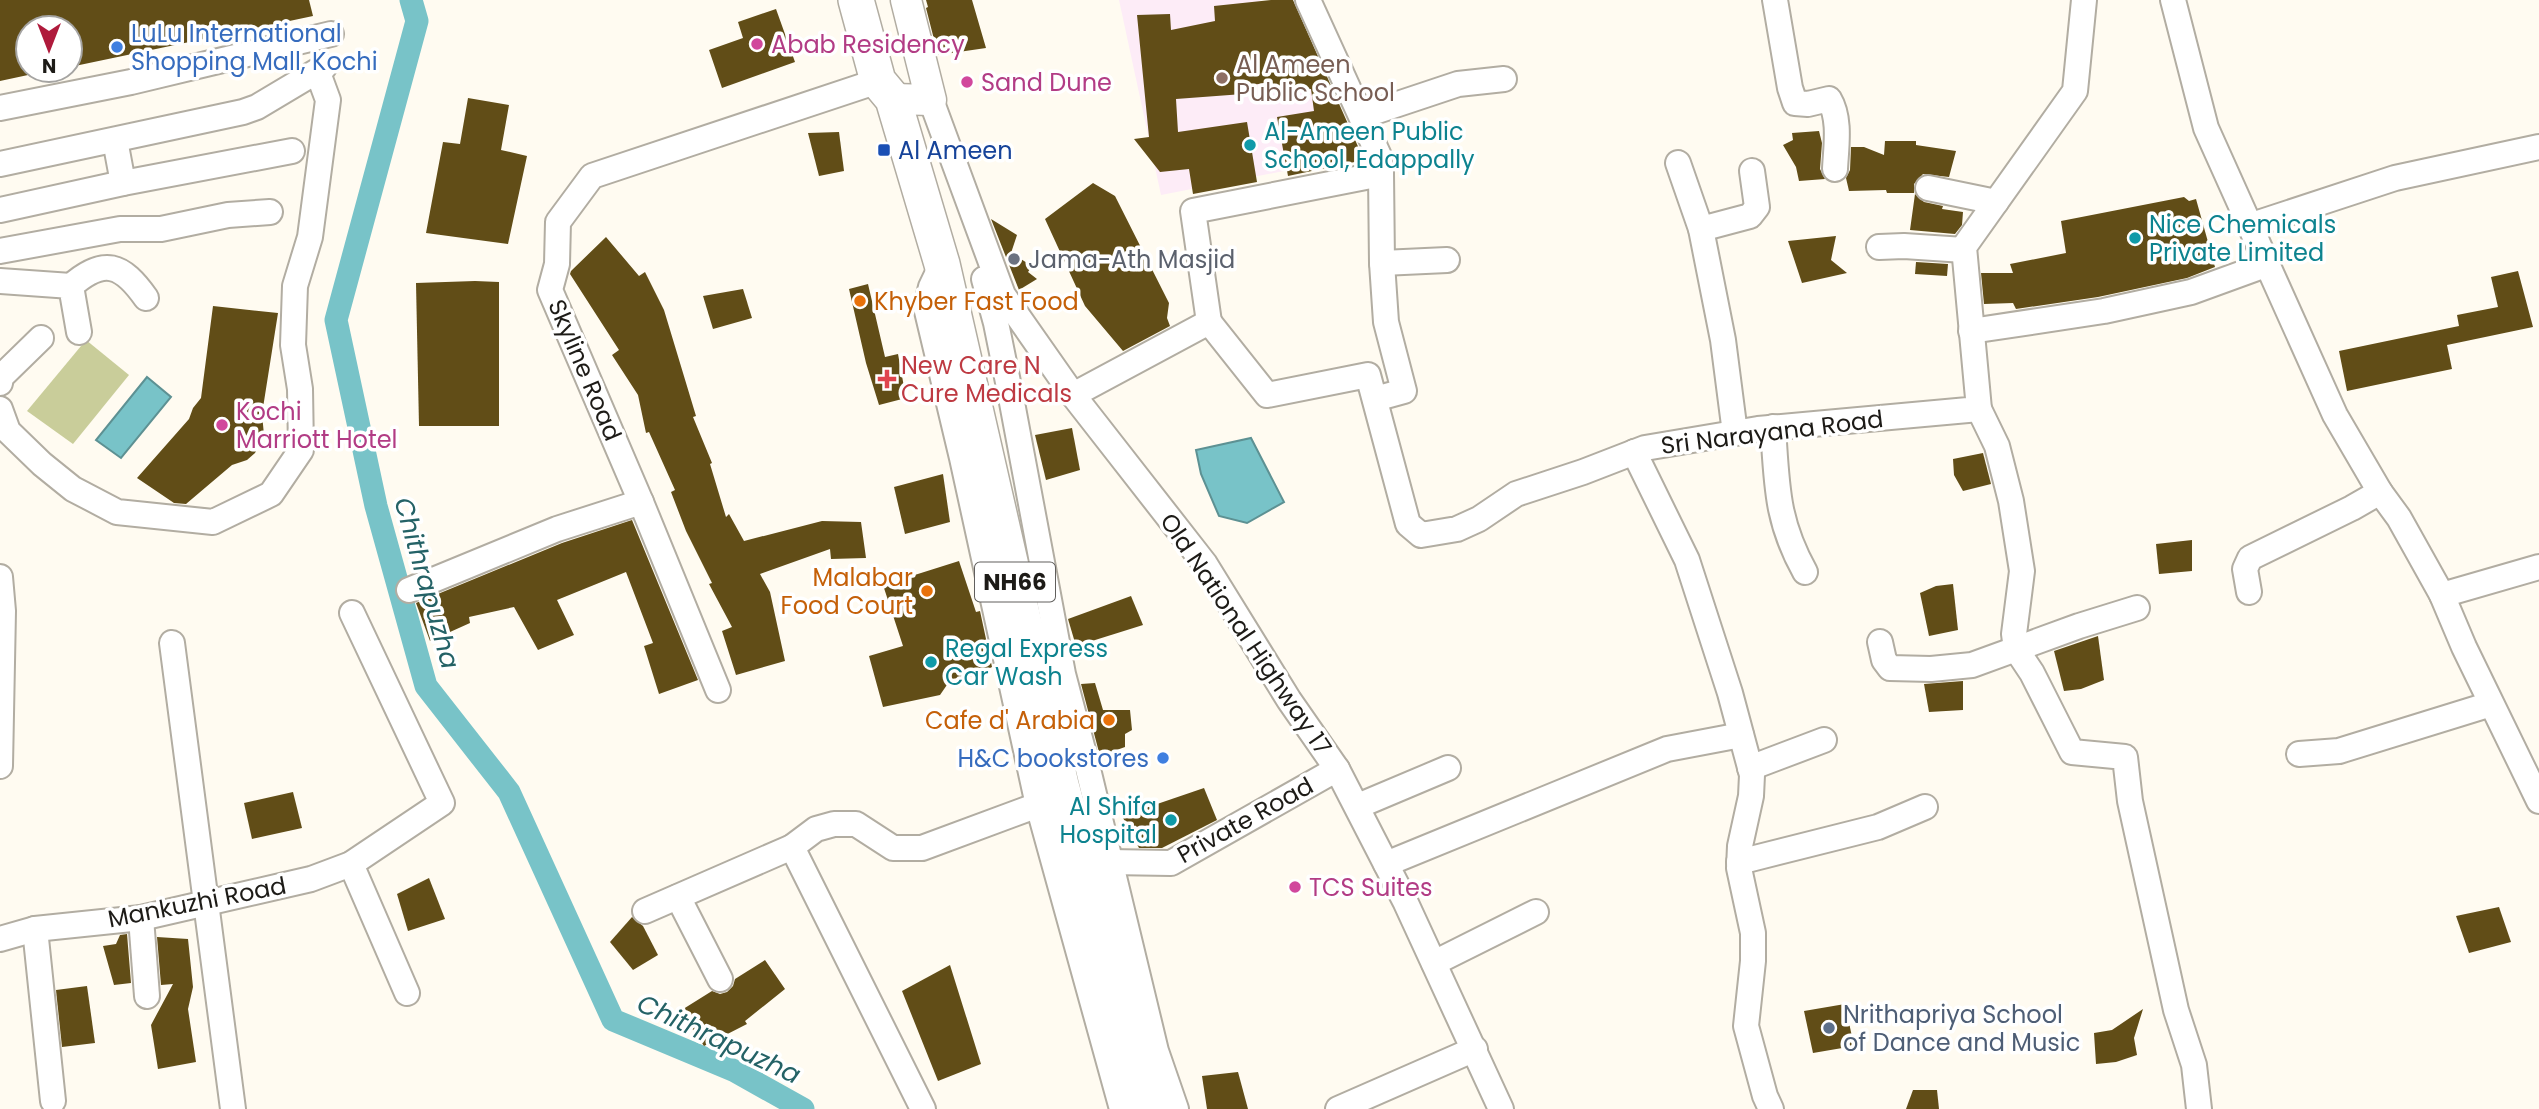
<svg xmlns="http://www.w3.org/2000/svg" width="2539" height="1109" font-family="Poppins,sans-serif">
<rect width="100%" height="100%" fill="#fffbf1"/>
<path fill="#fdecf7" d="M1119,0H1260L1356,157L1161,195Z"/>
<path fill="#c9cd9a" d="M86,340L129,375L73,444L27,411Z"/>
<g fill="#78c3c8" stroke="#5d9193" stroke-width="2">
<path d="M147,377L171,397L121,458L96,440Z"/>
<path d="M1251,438L1284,502L1247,523L1219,516L1201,474L1196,450Z"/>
</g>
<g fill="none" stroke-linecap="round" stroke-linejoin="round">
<path stroke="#78c3c8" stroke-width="23" d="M411,0L417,21L336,320L376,506L426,686L509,792L613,1020L735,1071L803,1109"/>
</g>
<g fill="#614d17">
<path d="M0,0H309L313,16L70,67V28H28V75L0,81Z"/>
<path d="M926,0H972L986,48L938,55L926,8L928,7Z"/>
<path d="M1271,0H1293L1364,160L1288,176L1277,117L1314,111L1311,89L1272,92L1270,82L1241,87L1243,94L1176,99L1178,132L1247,122L1257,182L1193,194L1189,169L1160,172L1134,139L1149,137L1137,15L1170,14L1171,30L1215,21L1214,6Z"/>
<path d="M776,9L795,62L722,88L709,50L743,38L738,22Z"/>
<path d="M468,98L509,105L501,150L527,156L508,244L426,233L443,142L460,144Z"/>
<path d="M1819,131L1822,143L1820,169L1825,179L1799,181L1796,167L1783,145L1793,140L1792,133Z"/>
<path d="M839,132L844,171L819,176L808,133Z"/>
<path d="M1885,141H1916V145L1956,151L1949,177L1923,174L1914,184V193H1887L1886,190L1849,191L1846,178L1850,170L1851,147H1864L1884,155Z"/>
<path d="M1093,183L1115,196L1169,303L1167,318L1170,326L1123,351L1085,306L1045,219Z"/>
<path d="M1915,194L1924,202L1943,206L1942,209L1963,212L1962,225L1955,234L1910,230Z"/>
<path d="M2184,197L2189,201L2196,199L2215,267L2187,278L2098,297L2016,309L2013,303L1984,304L1981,273H2013L2010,264L2066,253L2061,221Z"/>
<path d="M991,219L1017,235L1011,253L1032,266L1028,272L1037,279L1019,290Z"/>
<path d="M1836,236L1831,260L1847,273L1802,283L1788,241Z"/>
<path d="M606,237L639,276L645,272L664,310L696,416L693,417L712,463L710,464L726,517L729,514L744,541L822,521L861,522L866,558L831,559L830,549L760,574L770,592L785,661L736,675L722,631L732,627L709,584L712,583L686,531L671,492L675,490L649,432L646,433L638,395L612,355L619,350L570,274L571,271Z"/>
<path d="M1916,262L1948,264L1947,276L1915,274Z"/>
<path d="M2518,271L2533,327L2447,345L2452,369L2347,391L2339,351L2459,326L2457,315L2498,307L2491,277Z"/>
<path d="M475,281L499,282V426H419L416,283Z"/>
<path d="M868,284L885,357L898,354L906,398L879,405L866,363L849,289Z"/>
<path d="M743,289L752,318L713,329L703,296Z"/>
<path d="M213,306L278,313L262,414L264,435L255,453L247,460L232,465L186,504L174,503L137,478L189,419L193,408L201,398Z"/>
<path d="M1072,428L1080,470L1046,480L1035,435Z"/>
<path d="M1983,453L1991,484L1963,491L1954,475L1953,459Z"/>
<path d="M943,474L950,522L905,534L894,487Z"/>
<path d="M632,520L698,680L659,694L644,646L653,643L626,572L557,600L574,635L538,650L514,607L469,617L470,623L430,641L416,603L562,543Z"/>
<path d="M2192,540V571L2159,574L2156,544Z"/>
<path d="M959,561L976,612L980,611L992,667L973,676L951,679L940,695L883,707L869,656L903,646L883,585Z"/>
<path d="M1953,584L1958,630L1929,636L1920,593L1936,586Z"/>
<path d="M1131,596L1143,625L1076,646L1068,619Z"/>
<path d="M2098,636L2104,680L2081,689L2064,691L2054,651Z"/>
<path d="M1963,681V710L1929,712L1924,684Z"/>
<path d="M1095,683L1103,710H1130L1132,730L1125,734V747L1100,756L1081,684Z"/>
<path d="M1204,788L1217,820L1162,848H1139L1122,816Z"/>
<path d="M293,792L302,828L252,839L244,803Z"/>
<path d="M429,878L445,919L408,931L397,894Z"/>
<path d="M2499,907L2511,942L2469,953L2456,916Z"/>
<path d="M632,917L643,926L658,955L633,970L610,942Z"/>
<path d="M127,934L131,983L114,985L103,946L116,944L120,935Z"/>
<path d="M157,937L188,939L193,987L188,1009L196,1062L158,1069L151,1025L173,984L161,985Z"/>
<path d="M765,960L785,989L745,1021L747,1024L704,1046L680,1011L712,991L720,994L727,992L733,986L735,979Z"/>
<path d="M950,965L981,1064L938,1081L902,991Z"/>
<path d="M87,986L95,1043L62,1047L56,990Z"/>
<path d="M1845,1004L1854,1046L1813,1053L1804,1011Z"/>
<path d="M2143,1009L2134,1038L2137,1055L2116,1062L2096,1064L2094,1033L2112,1030Z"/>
<path d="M1238,1072L1248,1109H1207L1202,1076Z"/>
<path d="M1913,1090H1937L1939,1109H1906Z"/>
</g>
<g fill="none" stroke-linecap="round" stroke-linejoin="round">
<g stroke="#b2ada2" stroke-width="28">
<g id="minor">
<path d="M1775,0L1790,88L1795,103L1808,104L1829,99C1841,119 1836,147 1835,169"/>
<path d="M2173,0L2206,128L2335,415L2380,492L2399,518L2442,595L2464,647L2539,801"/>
<path d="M931,100L1003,295L1073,395L1205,564L1289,700L1337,769L1405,901L1501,1109"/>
<path d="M0,108L131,82L331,34"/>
<path d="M1362,116L1458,84L1504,79"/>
<path d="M115,140L123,183"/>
<path d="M1678,163L1701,229L1723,340L1735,433"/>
<path d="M0,164L243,112L257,107L324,67"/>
<path d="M1928,188L1996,202"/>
<path d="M0,210L123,183L292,151"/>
<path d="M2249,226L2395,178L2539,147"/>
<path d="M1701,229L1750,216L1757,207L1752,171"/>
<path d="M1879,247L1904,246L1964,250"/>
<path d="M0,251L120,229H161L228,215L270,212"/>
<path d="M1382,263L1447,260"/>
<path d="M942,264L931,287L926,307L962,458L1038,805L1122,1109"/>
<path d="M984,279L996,323L1010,392L1063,674L1088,769L1156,1051L1176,1109"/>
<path d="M0,281L71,286L79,332"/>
<path d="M71,286C104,257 122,264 146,298"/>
<path d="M1209,322L1267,395L1368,375L1408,524L1421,535L1457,529L1479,519L1516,494L1583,472L1645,448L1758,429L1979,409L1964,247L2075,91L2084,0"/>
<path d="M1971,331L2104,311L2191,292L2268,264"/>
<path d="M0,383L1,377L41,338"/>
<path d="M1073,395L1209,322L1193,211L1381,174L1380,158L1308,0"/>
<path d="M1375,399L1404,391L1386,322L1382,263L1381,174"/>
<path d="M0,409L8,431L42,464L73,489L117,512L213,522L271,494L301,450L300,389L293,345L295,286L310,237L328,100L321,81"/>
<path d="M1979,409L1997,446L2011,501L2022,571L2014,634L2016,649L2032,673L2072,752L2125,757L2130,801L2176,1010L2194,1065L2199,1109"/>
<path d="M1773,427C1777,485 1776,520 1805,572"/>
<path d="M1634,452L1687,560L1730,693L1752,775L1751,796L1740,846L1739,868L1753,933V961L1746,1026L1765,1096L1771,1109"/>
<path d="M0,577L3,611L0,766"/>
<path d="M409,590L557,529L641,502"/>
<path d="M2249,592L2245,569L2250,558L2352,508L2380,492"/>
<path d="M2442,595L2539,567"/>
<path d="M1880,642L1884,660L1890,668L1931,669L1972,665L2079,626L2137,608"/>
<path d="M172,643L233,1109"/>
<path d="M718,690L641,502L550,290L557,264L558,222L592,176L878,81"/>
<path d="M2299,754L2339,751L2491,704"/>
<path d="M1750,768L1824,740"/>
<path d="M1358,806L1448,768"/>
<path d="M1109,862L1171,863L1337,769"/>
<path d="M1739,862L1878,827L1925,807"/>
<path d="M351,864L407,993"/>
<path d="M1386,864L1667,749L1741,735"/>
<path d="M678,897L720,979"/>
<path d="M645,911L792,847"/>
<path d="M141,918L147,996"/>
<path d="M35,929L53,1101"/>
<path d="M0,939L35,929L141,918L311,879L351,864L442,803L352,613"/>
<path d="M1434,963L1536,912"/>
<path d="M923,1109L792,847L816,829L834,824H856L893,848H922L1038,805"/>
<path d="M1338,1109L1475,1049"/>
</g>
</g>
<g stroke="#b2ada2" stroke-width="33">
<path id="major" d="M893,99L931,100L906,0"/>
</g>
<g stroke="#b2ada2" stroke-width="38">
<path id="highway" d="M856,0L878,81L893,99L942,264L1061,785L1150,1109"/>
</g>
<use href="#minor" stroke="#fff" stroke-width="24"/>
<use href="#major" stroke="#fff" stroke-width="30"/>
<use href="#highway" stroke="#fff" stroke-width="35"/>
</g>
<g fill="#d1479c" stroke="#fff" stroke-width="2.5">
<circle cx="757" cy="44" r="7"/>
<circle cx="967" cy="82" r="7"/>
<circle cx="222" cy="425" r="7"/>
<circle cx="1295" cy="887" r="7"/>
</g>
<g fill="#3f7fe0" stroke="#fff" stroke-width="2.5">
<circle cx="117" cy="47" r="7"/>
<circle cx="1163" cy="758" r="7"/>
</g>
<circle fill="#8d6e63" stroke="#fff" stroke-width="2.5" cx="1222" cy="78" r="7"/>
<g fill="#0f9aa8" stroke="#fff" stroke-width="2.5">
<circle cx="1250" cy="145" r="7"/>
<circle cx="2135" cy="238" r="7"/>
<circle cx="931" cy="662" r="7"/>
<circle cx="1171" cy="820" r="7"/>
</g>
<rect fill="#1a4fb4" stroke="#fff" stroke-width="2.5" x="877" y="143" width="14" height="14" rx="3.5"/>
<circle fill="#6b7280" stroke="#fff" stroke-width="2.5" cx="1014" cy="259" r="7"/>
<g fill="#e8710a" stroke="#fff" stroke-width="2.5">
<circle cx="860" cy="301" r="7"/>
<circle cx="927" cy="591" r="7"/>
<circle cx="1109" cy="720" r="7"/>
</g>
<path fill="#e0444e" stroke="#fff" stroke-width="2.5" d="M883.5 368.5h7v7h7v7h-7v7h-7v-7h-7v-7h7z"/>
<circle fill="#5c6f8a" stroke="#fff" stroke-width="2.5" cx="1829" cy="1028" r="7"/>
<g text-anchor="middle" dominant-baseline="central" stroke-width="7" stroke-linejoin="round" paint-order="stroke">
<rect fill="#fff" stroke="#615f5d" stroke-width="2" x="975" y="562.5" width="80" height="39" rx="5"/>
<g font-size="23" font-weight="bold" fill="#1d1b17">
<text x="1015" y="582">NH66</text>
</g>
<g font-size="24" fill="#366cbe" stroke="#fff" text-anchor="start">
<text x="131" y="33">LuLu International<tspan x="131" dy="28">Shopping Mall, Kochi</tspan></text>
<text x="1149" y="758" text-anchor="end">H&amp;C bookstores</text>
</g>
<g font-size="24" fill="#b23c85" stroke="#fff" text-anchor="start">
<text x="771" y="44">Abab Residency</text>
<text x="981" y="82">Sand Dune</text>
<text x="236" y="411">Kochi<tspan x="236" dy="28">Marriott Hotel</tspan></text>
<text x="1309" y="887">TCS Suites</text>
</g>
<g font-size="24" fill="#785e54" stroke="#fff" text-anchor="start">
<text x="1236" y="64">Al Ameen<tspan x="1236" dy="28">Public School</tspan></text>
</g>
<g font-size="24" fill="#0d838f" stroke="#fff" text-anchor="start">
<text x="1264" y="131">Al-Ameen Public<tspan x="1264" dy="28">School, Edappally</tspan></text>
<text x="2149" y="224">Nice Chemicals<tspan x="2149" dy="28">Private Limited</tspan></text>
<text x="945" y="648">Regal Express<tspan x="945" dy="28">Car Wash</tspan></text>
<text x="1157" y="806" text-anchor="end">Al Shifa<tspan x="1157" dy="28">Hospital</tspan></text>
</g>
<g font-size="24" fill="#164399" stroke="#fff" text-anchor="start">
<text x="898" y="150">Al Ameen</text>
</g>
<g font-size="24" fill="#5b616d" stroke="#fff" text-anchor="start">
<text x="1028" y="259">Jama-Ath Masjid</text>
</g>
<g font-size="24" fill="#c56008" stroke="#fff" text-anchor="end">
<text x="874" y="301" text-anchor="start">Khyber Fast Food</text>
<text x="913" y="577">Malabar<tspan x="913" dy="28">Food Court</tspan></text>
<text x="1095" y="720">Cafe d' Arabia</text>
</g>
<g font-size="24" fill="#be3a42" stroke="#fff" text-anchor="start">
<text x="901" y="365">New Care N<tspan x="901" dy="28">Cure Medicals</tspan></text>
</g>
<g font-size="24" fill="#1d1b17" stroke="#fff">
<text transform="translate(585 370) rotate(67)">Skyline Road</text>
<text transform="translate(1772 432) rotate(-7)">Sri Narayana Road</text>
<text transform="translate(1246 634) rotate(56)">Old National Highway 17</text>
<text transform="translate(1245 820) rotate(-29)">Private Road</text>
<text transform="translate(197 902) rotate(-11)">Mankuzhi Road</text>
</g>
<g font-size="24" fill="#4e5e75" stroke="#fff" text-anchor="start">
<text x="1843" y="1014">Nrithapriya School<tspan x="1843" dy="28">of Dance and Music</tspan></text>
</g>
<g font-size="26" font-style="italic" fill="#246266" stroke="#fff">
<text transform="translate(427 583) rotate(74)">Chithrapuzha</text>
<text transform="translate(719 1039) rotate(25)">Chithrapuzha</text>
</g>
</g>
<g transform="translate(49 49) rotate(180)"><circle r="33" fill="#ffffff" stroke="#a5a4a2" stroke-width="2"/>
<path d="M0-5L12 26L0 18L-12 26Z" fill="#af1a3b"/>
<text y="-10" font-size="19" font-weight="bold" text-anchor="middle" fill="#1d1b17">N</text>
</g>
</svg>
